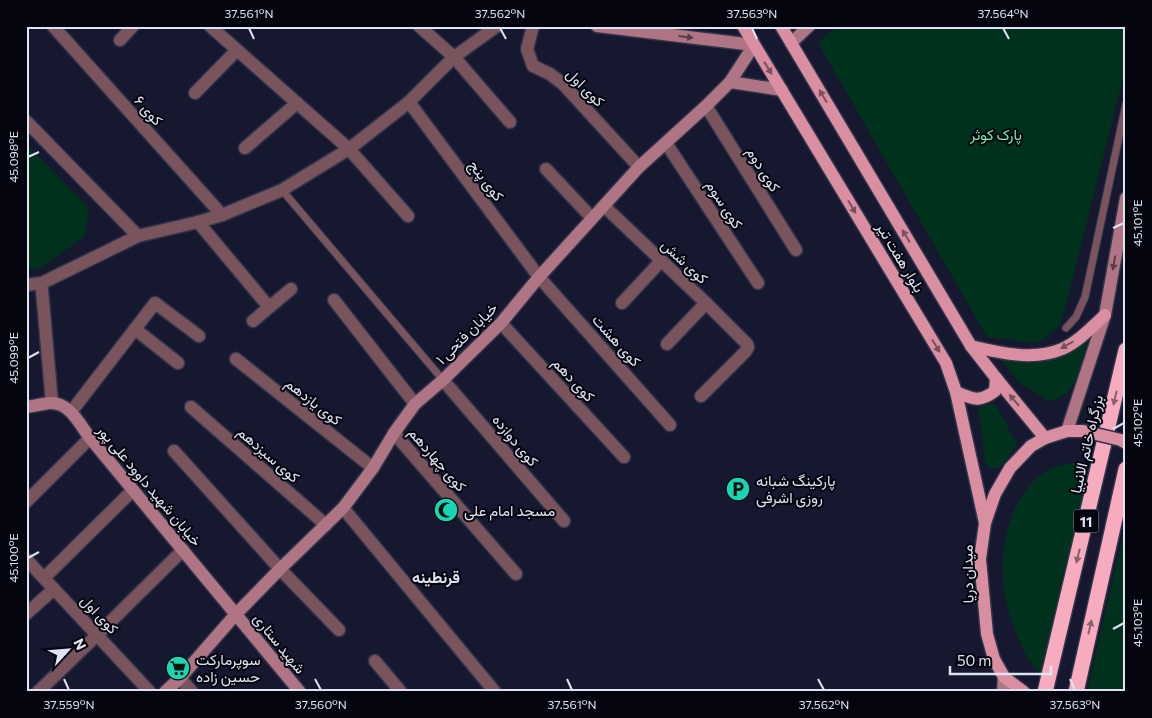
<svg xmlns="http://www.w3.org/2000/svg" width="1152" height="718" font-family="Commissioner,Vazirmatn,sans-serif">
<rect width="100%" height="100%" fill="#15182f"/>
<g fill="#00311c">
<path d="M837,26H1126V67L1065,308L1061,321L1054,331L1044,339L1034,343L987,337L818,43Z"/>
<path d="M26,144L89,208L85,236L42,267L26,270Z"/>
<path d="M1086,341L1087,344L1076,380L1068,393L1053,401L1045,399L1020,383L1001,360L1002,358C1009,359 1016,361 1022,362C1045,365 1067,353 1086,341Z"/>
<path d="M994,403L1004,419L1012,436L1017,440V444C1013,450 1004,466 998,468C995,469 990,467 986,466L978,407Z"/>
<path d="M1077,463L1087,464L1090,465L1042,674C1030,667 1021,645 1016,633C1010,617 1005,601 1003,585C999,543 1012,485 1055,467C1061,464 1070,464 1077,463Z"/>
<path d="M1126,522V689L1121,692H1087Z"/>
</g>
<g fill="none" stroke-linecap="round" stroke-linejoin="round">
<g stroke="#31344a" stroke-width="9">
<g id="lane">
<path d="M282,190L443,380"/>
<path d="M1066,328L1076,317L1085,297L1126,104"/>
</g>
</g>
<g stroke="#31344a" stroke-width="15">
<g id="street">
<path d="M53,26L222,215"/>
<path d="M210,26L349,149L408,216"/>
<path d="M419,26L454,57L510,122"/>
<path d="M533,26L527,49L533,66L550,74L563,84L639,167"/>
<path d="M120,40L133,26"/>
<path d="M195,93L237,50"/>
<path d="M409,102L539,277L670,425"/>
<path d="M706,106L796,250"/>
<path d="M26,121L138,236"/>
<path d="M666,143L758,283"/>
<path d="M245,148L297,103"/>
<path d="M546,169L592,218"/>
<path d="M604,206L706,303L747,344L748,347L746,351L701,396"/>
<path d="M198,222L269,307"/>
<path d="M26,285L42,283L138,236L198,222L222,215L282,190L349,149L409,102L454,57L497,26"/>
<path d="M42,290L52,403"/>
<path d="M334,300L415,404"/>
<path d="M622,303L661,261"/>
<path d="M253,321L291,289"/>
<path d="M501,323L624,457"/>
<path d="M135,329L178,363"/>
<path d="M667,344L706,303"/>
<path d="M236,359L373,468"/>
<path d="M443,380L564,521"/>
<path d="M191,407L326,525"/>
<path d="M71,412L155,303L199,336"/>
<path d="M394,433L516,574"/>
<path d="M174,451L280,569L339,630"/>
<path d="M26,502L90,438"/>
<path d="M343,508L495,692"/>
<path d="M26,559L150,692"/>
<path d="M44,578L133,490"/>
<path d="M26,614L54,589"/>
<path d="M375,661L401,692"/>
<path d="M180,678L192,692"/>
<path d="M38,692L97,635L183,550"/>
</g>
</g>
<g stroke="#31344a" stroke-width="15">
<g id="secondary">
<path d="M791,43L809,26"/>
<path d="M730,82L782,90"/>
<path d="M26,407C34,406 42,404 50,403C70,402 80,425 90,438L300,692"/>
<path d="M1067,431L1105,315L1126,198"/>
<path d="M165,692L180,678L236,614L280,569L343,508L373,468L394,433L415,404L443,380L501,323L539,277L639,167L706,106L730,82L754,45L597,26"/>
<path d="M1003,692L1004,677"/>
</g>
</g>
<g stroke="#31344a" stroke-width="15">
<g id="primary">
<path d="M743,26L946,363L956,392L985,523"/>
<path d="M781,26L971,346L996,378L1045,438"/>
<path d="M971,346C1000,353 1034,361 1062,349C1078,342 1092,327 1105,315"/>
<path d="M956,392C973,399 979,403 995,391L996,378"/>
<path d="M1024,692L1004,677L994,659L987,634L980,559L985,523L995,494L1010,468L1031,446L1045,438L1067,431H1083"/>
</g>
</g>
<g stroke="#31344a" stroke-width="18">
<g id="highway">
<path d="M1045,692L1126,350"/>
<path d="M1076,692L1126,469"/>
</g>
</g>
<use href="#lane" stroke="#79545d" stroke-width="7"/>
<use href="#street" stroke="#79545d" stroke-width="12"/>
<use href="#secondary" stroke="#b07584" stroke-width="12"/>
<use href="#primary" stroke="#da8ea1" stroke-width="12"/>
<use href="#highway" stroke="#f6abbe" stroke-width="15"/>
<g stroke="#31344a" stroke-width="15" stroke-linecap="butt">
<path id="primary-bridge" d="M1083,431L1121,440L1126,443"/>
</g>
<use href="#primary-bridge" stroke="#da8ea1" stroke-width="12"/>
</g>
<defs><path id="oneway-solid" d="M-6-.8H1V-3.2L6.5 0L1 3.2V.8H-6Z" transform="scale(1.25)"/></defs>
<g fill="#5a3d49">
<use href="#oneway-solid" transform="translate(686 37) rotate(7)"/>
<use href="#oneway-solid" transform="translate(1114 263) rotate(100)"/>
</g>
<g fill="#7a505f">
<use href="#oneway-solid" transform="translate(768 68) rotate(58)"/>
<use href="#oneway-solid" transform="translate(823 96) rotate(-121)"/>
<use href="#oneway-solid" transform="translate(852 207) rotate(59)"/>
<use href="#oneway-solid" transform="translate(906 236) rotate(-121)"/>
<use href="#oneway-solid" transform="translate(1067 345) rotate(151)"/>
<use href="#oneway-solid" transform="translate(936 346) rotate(59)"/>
<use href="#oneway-solid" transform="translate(1014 400) rotate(-130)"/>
</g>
<g fill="#89606f">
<use href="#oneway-solid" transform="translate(1115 398) rotate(103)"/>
<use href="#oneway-solid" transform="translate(1078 556) rotate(103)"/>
<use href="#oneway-solid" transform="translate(1090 627) rotate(-77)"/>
</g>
<path fill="none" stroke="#e0e3f3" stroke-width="2" d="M249,28L254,39M500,28L506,39M752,28L757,39M1003,28L1009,39M28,157L39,152M1113,228L1124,223M28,358L39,352M1113,429L1124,423M28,558L39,552M1113,629L1124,623M64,679L69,690M315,679L321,690M567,679L572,690M818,679L824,690M1070,679L1075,690"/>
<defs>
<g id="parking-disc" transform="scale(1.25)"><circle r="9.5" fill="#1ad5b2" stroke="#04050e"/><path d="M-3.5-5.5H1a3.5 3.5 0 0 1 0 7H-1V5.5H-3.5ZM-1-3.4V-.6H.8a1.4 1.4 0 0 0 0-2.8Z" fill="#111"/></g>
<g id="mosque-disc" transform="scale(1.25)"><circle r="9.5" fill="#1ad5b2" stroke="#04050e"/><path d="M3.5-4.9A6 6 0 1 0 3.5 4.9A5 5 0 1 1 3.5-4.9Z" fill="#111"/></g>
<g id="supermarket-disc" transform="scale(1.25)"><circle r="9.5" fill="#1ad5b2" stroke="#04050e"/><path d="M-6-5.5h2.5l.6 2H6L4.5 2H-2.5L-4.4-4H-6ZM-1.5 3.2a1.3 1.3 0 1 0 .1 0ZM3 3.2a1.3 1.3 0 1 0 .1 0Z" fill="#111"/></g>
</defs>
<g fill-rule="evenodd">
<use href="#parking-disc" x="738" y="489"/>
<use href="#mosque-disc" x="446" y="510"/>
<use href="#supermarket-disc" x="178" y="668"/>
</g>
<g text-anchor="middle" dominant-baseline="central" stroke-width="4" stroke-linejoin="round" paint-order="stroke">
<rect fill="#04050e" stroke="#9ea0ae" stroke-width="1" x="1073.5" y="509.5" width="25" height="23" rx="4"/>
<g font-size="14" font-weight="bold" fill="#e0e3f3">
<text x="1086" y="521">11</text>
</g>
<g font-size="15" fill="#e0e3f3" stroke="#04050e">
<text transform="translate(586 87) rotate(45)">کوی اول</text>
<text transform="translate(149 110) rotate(48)">کوی ۶</text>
<text transform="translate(764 169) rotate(58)">کوی دوم</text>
<text transform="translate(487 180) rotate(53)">کوی پنج</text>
<text transform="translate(725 204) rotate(57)">کوی سوم</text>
<text transform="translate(901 257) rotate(59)">بلوار هفت تیر</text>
<text transform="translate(685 261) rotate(43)">کوی شش</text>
<text transform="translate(466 333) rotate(-45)">خیابان فتحی ۱</text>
<text transform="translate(617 340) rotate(48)">کوی هشت</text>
<text transform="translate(574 379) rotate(47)">کوی دهم</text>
<text transform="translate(314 401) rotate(38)">کوی یازدهم</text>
<text transform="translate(516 440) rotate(50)">کوی دوازده</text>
<text transform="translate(1086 444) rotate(-77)">بزرگراه خاتم الانبیا</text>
<text transform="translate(269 454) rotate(41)">کوی سیزدهم</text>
<text transform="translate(438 459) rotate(49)">کوی چهاردهم</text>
<text transform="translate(150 485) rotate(50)">خیابان شهید داوود علی پور</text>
<text transform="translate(967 574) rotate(-91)">میدان دریا</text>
<text transform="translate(100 614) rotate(47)">کوی اول</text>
<text transform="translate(280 643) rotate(51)">شهید ستاری</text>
</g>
<g font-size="15" fill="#75f0b1" stroke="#04050e">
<text x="996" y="134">پارک کوثر</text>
</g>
<g font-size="15" fill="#e0e3f3" stroke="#04050e" text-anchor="start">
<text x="756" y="480">پارکینگ شبانه<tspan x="756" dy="17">روزی اشرفی</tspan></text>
<text x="464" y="510">مسجد امام علی</text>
<text x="196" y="659">سوپرمارکت<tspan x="196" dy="17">حسین زاده</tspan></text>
</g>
<g font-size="16" font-weight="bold" fill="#e0e3f3" stroke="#04050e">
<text x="436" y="576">قرنطینه</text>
</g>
</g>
<rect width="1152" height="718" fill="none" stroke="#04050e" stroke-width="55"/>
<g transform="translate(68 650) rotate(64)" stroke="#04050e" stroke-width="4" paint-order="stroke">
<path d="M0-4L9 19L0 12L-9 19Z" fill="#e0e3f3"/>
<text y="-8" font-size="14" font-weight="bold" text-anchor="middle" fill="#e0e3f3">N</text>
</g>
<path d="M950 666v8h101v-8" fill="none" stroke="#e0e3f3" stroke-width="2.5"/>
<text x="957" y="666" font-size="15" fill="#e0e3f3" stroke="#04050e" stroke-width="4" paint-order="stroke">50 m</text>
<rect x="28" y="28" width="1096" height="662" fill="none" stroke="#e0e3f3" stroke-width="2"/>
<g font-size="12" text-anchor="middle" fill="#e0e3f3">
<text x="249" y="18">37.561°N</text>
<text x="500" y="18">37.562°N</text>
<text x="752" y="18">37.563°N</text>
<text x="1003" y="18">37.564°N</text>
<text transform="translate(14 157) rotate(-90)" y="4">45.098°E</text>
<text transform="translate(1138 223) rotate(-90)" y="4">45.101°E</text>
<text transform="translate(14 358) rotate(-90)" y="4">45.099°E</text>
<text transform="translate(1138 423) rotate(-90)" y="4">45.102°E</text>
<text transform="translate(14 558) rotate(-90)" y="4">45.100°E</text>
<text transform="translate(1138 623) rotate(-90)" y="4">45.103°E</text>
<text x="69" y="709">37.559°N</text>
<text x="321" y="709">37.560°N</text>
<text x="572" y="709">37.561°N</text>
<text x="824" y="709">37.562°N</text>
<text x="1075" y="709">37.563°N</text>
</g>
</svg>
